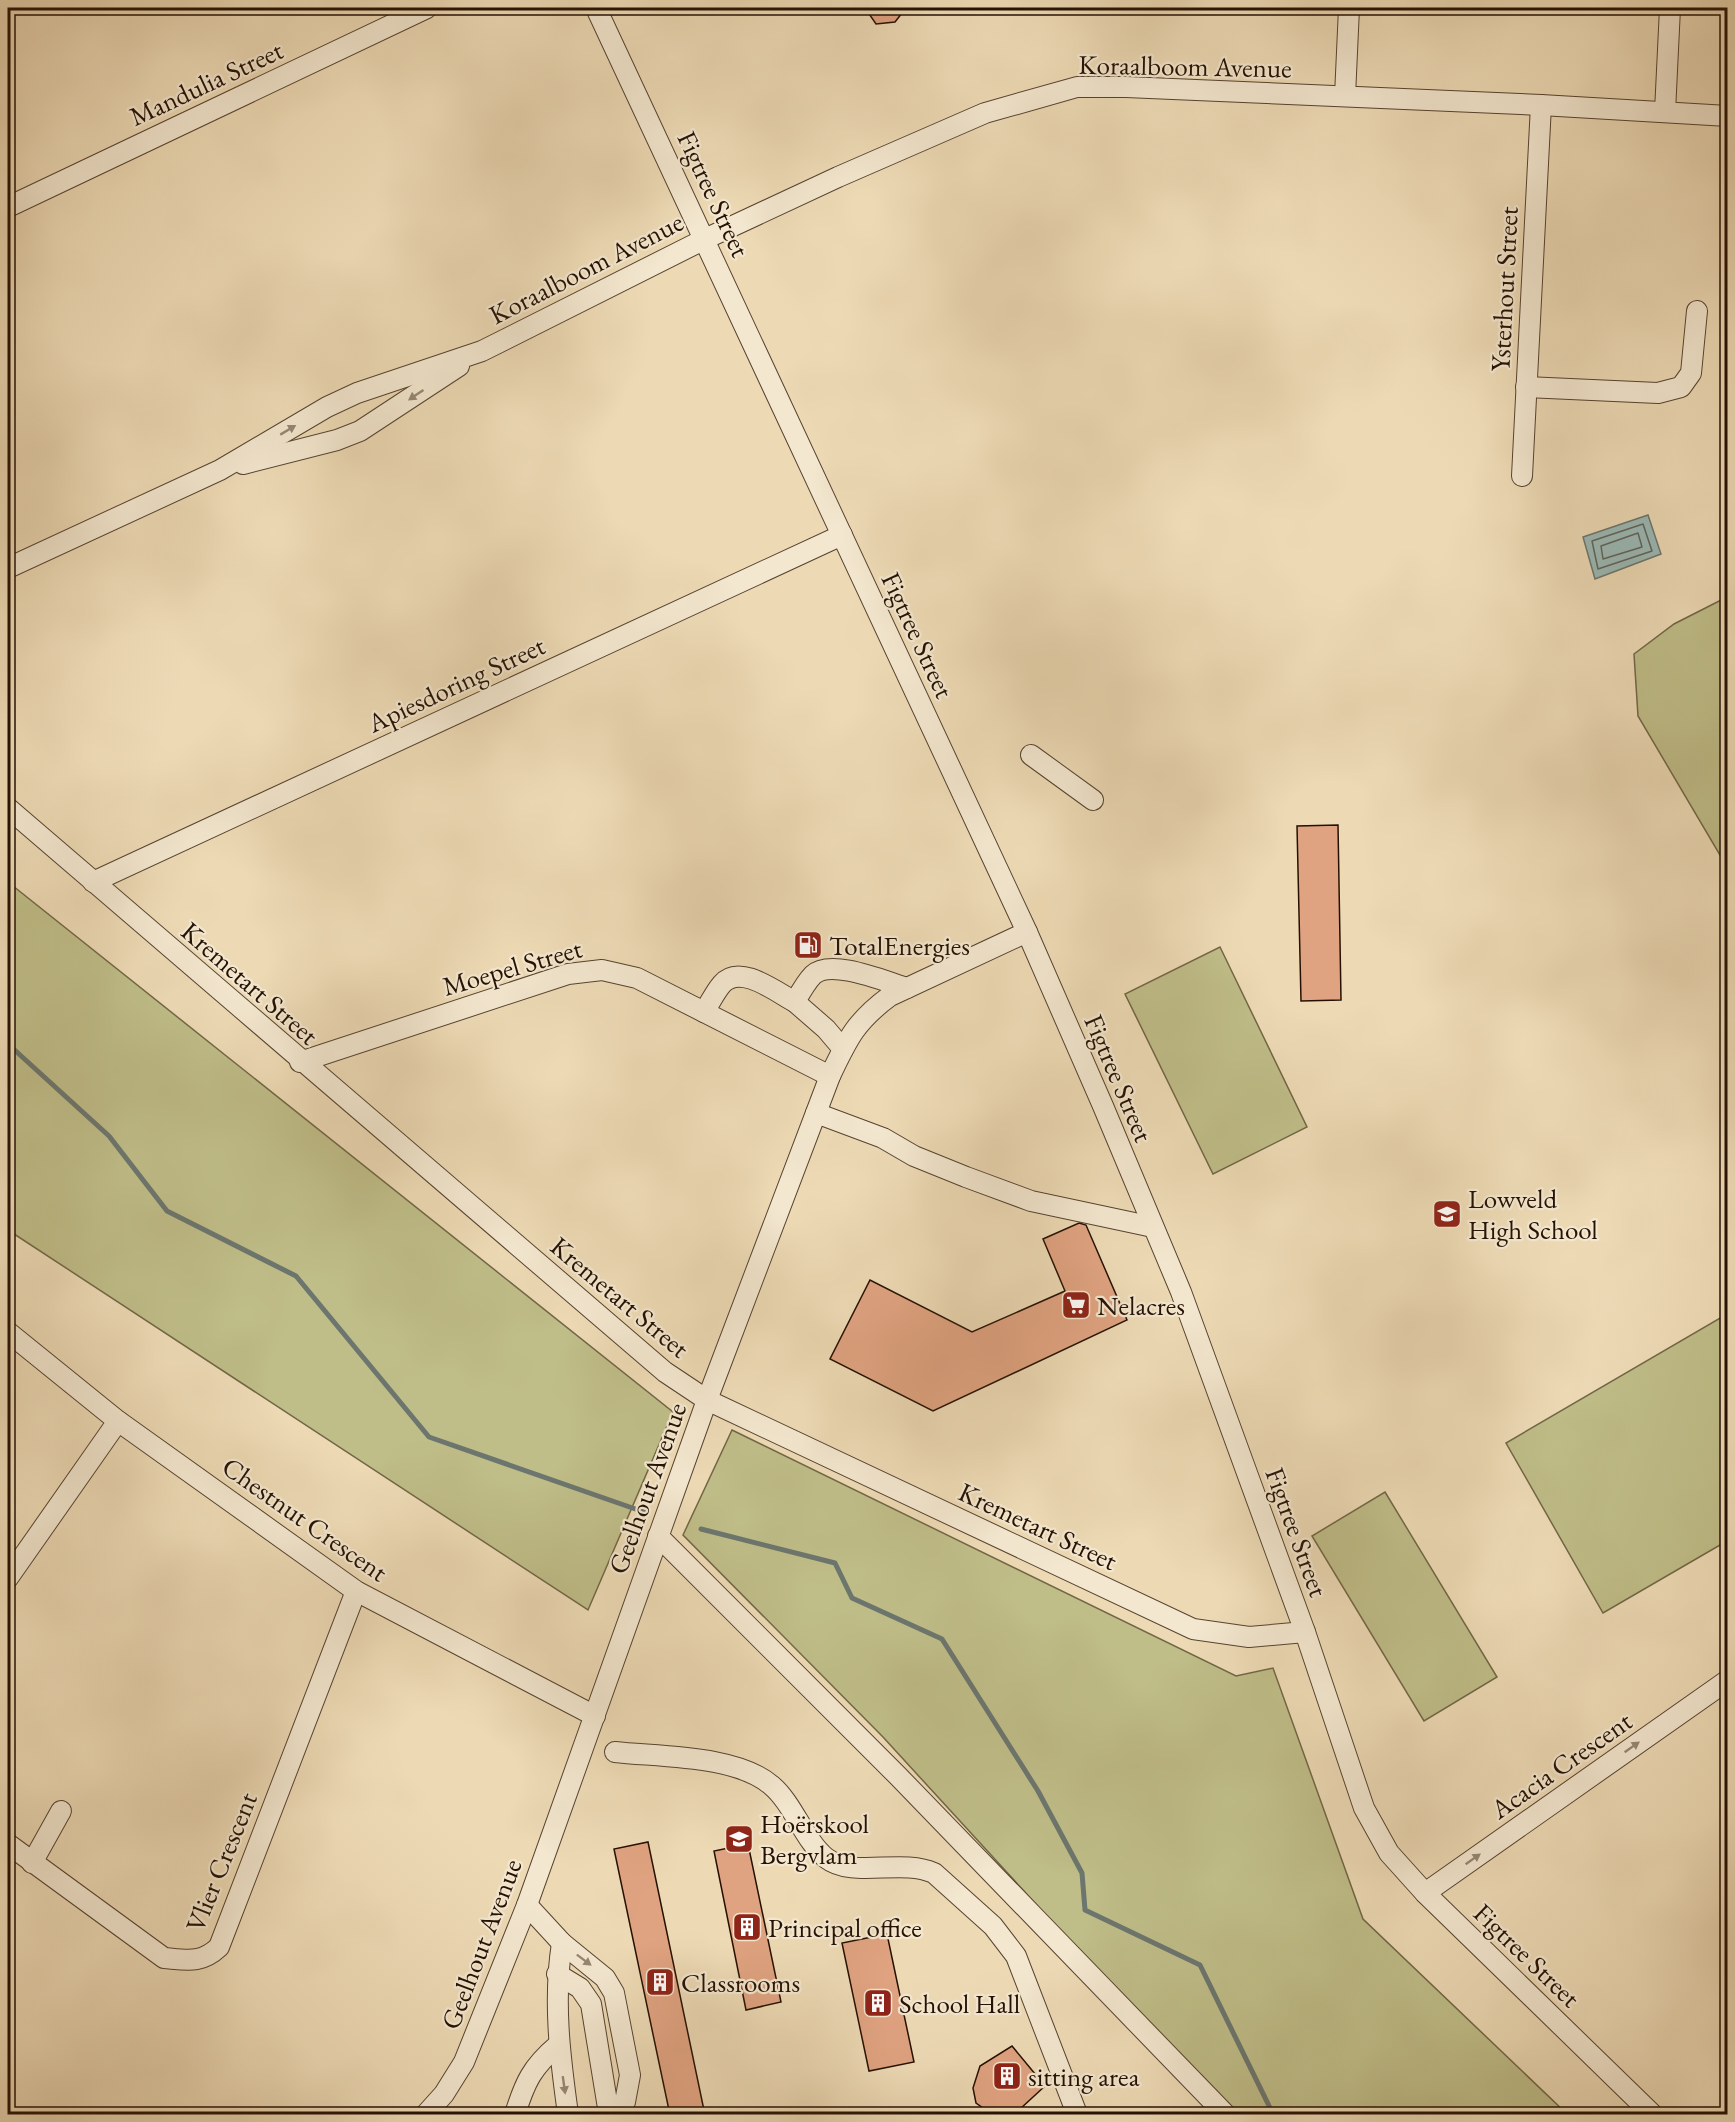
<svg xmlns="http://www.w3.org/2000/svg" width="1735" height="2122" font-family="'EB Garamond',serif">
<rect width="100%" height="100%" fill="#eddab5"/>
<filter id="stains"><feTurbulence type="fractalNoise" baseFrequency=".00333" numOctaves="4"/><feColorMatrix values="0 0 0 0 .2 0 0 0 0 .09 0 0 0 0 .02 0 0 0 .5 -.17"/></filter>
<radialGradient id="worn" r=".72"><stop offset=".6" stop-color="#630" stop-opacity="0"/><stop offset="1" stop-color="#630" stop-opacity=".3"/></radialGradient>
<g fill="#bfbd88" stroke="#726746" stroke-width="1.5">
<path d="M1727,597V867L1638,716L1634,654L1674,624Z"/>
<path d="M8,882L673,1412L588,1610L8,1230Z"/>
<path d="M1220,947L1307,1127L1213,1174L1125,994Z"/>
<path d="M1727,1314V1541L1603,1613L1506,1443Z"/>
<path d="M732,1430L1236,1676L1273,1668L1363,1919L1567,2114H1234L1056,1926L883,1737L683,1535Z"/>
<path d="M1385,1492L1497,1677L1424,1721L1312,1536Z"/>
</g>
<path fill="#9bb9b6" stroke="#6c766e" stroke-width="1.5" d="M1648,515L1661,554L1595,579L1583,537Z"/>
<g fill="none" stroke-linecap="round" stroke-linejoin="round">
<g stroke="#60655c" stroke-width="1.5">
<path d="M1643,524L1652,551L1598,569L1592,541Z"/>
<path d="M1638,533L1642,547L1603,559L1601,546Z"/>
</g>
<g stroke="#6c766e" stroke-width="5">
<path d="M8,1044L109,1136L167,1211L296,1276L429,1437L644,1512"/>
<path d="M701,1529L835,1563L852,1598L942,1639L1038,1791L1082,1873L1085,1910L1200,1965L1273,2114"/>
</g>
</g>
<g fill="#e0a381" stroke="#251103" stroke-width="1.5">
<path d="M865,8H906L895,22L876,24Z"/>
<path d="M1338,825L1341,1000L1301,1001L1297,826Z"/>
<path d="M1079,1223L1086,1225L1127,1320L933,1411L830,1359L870,1280L972,1332L1065,1291L1043,1239Z"/>
<path d="M648,1842L705,2115H670L614,1849Z"/>
<path d="M748,1844L781,2002L746,2010L714,1851Z"/>
<path d="M887,1934L914,2062L869,2071L842,1943Z"/>
<path d="M1012,2046L1045,2086L1020,2109L986,2110L976,2103L973,2088L980,2066Z"/>
</g>
<g fill="none" stroke-linecap="round" stroke-linejoin="round">
<g stroke="#574330" stroke-width="22">
<g id="minor">
<path d="M596,8L1027,932L1103,1106L1181,1292L1305,1632L1364,1808L1389,1853L1425,1893L1652,2114"/>
<path d="M1345,96L1349,8"/>
<path d="M1665,112L1670,8"/>
<path d="M8,207L427,8"/>
<path d="M1526,387L1658,393L1681,387L1691,373L1697,311"/>
<path d="M243,464L337,440L360,431L459,366"/>
<path d="M1522,476L1541,105"/>
<path d="M8,568L220,470L327,407L357,393L482,351L705,239L838,177L985,113L1077,87H1126L1541,105L1728,116"/>
<path d="M1031,755L1093,800"/>
<path d="M8,808L665,1372L707,1400L1193,1629L1249,1637L1305,1632"/>
<path d="M93,882L842,535"/>
<path d="M704,1012C710,1003 715,992 722,984C740,963 776,992 795,1002"/>
<path d="M843,1049L826,1029L795,1002C800,993 806,982 813,975C831,958 886,982 907,988"/>
<path d="M300,1062L568,974L602,970L637,978L830,1076"/>
<path d="M816,1113L883,1138L914,1156L966,1177L1031,1201L1153,1227"/>
<path d="M8,1332L118,1421L356,1591L595,1716"/>
<path d="M658,1536L897,1775L1225,2114"/>
<path d="M8,1578L118,1421"/>
<path d="M615,1752C659,1757 736,1755 771,1785C793,1803 804,1840 826,1858C853,1879 901,1858 934,1873L993,1926L1016,1956L1077,2114"/>
<path d="M8,1844L164,1958C187,1960 201,1964 219,1947L356,1591"/>
<path d="M32,1863L61,1811"/>
<path d="M1425,1893L1728,1680"/>
<path d="M527,1905L562,1943L605,1978L614,1993L630,2075L625,2102L616,2114"/>
<path d="M562,1943C553,2001 560,2057 568,2114"/>
<path d="M557,1974L580,1988L591,2004L609,2114"/>
<path d="M426,2114L444,2094L464,2062L527,1905L707,1400L830,1076C848,1038 856,1021 890,996L1027,932"/>
<path d="M515,2114C525,2082 532,2067 558,2045"/>
</g>
</g>
<use href="#minor" stroke="#f3e7cf" stroke-width="20"/>
</g>
<defs><path id="oneway-solid" d="M-6-.8H1V-3.2L6.5 0L1 3.2V.8H-6Z" transform="scale(1.5)"/></defs>
<g fill="#968773">
<use href="#oneway-solid" transform="translate(416 395) rotate(146)"/>
<use href="#oneway-solid" transform="translate(288 430) rotate(-31)"/>
<use href="#oneway-solid" transform="translate(1632 1747) rotate(-35)"/>
<use href="#oneway-solid" transform="translate(1473 1859) rotate(-35)"/>
<use href="#oneway-solid" transform="translate(584 1960) rotate(37)"/>
<use href="#oneway-solid" transform="translate(564 2085) rotate(82)"/>
</g>
<defs>
<g id="fuel-square" transform="scale(1.5)"><rect x="-9" y="-9" width="18" height="18" rx="4" fill="#8f2418" stroke="#f3e7cf"/><path d="M-5.5-6h7V0h2V4h1.3V-2.5L3-4.5l.8-.8L6-3V5H2.5V1h-1V6h-7ZM-4.2-4.7v3.2H.2V-4.7Z" fill="#fff"/></g>
<g id="school-square" transform="scale(1.5)"><rect x="-9" y="-9" width="18" height="18" rx="4" fill="#8f2418" stroke="#f3e7cf"/><path d="M0-5L7-2L0 1L-7-2ZM-4 1L0 2.5L4 1V4Q0 6-4 4Z" fill="#fff"/></g>
<g id="supermarket-square" transform="scale(1.5)"><rect x="-9" y="-9" width="18" height="18" rx="4" fill="#8f2418" stroke="#f3e7cf"/><path d="M-6-5.5h2.5l.6 2H6L4.5 2H-2.5L-4.4-4H-6ZM-1.5 3.2a1.3 1.3 0 1 0 .1 0ZM3 3.2a1.3 1.3 0 1 0 .1 0Z" fill="#fff"/></g>
<g id="building-square" transform="scale(1.5)"><rect x="-9" y="-9" width="18" height="18" rx="4" fill="#8f2418" stroke="#f3e7cf"/><path d="M-4-6H4V6H1V3H-1V6H-4ZM-2.5-4.3h1.7v1.8h-1.7ZM.8-4.3h1.7v1.8H.8ZM-2.5-1h1.7V.8h-1.7ZM.8-1h1.7V.8H.8Z" fill="#fff"/></g>
</defs>
<g fill-rule="evenodd">
<use href="#fuel-square" x="808" y="945"/>
<use href="#school-square" x="1447" y="1214"/>
<use href="#supermarket-square" x="1076" y="1305"/>
<use href="#school-square" x="739" y="1839"/>
<use href="#building-square" x="747" y="1927"/>
<use href="#building-square" x="660" y="1982"/>
<use href="#building-square" x="878" y="2003"/>
<use href="#building-square" x="1007" y="2076"/>
</g>
<g text-anchor="middle" dominant-baseline="central" stroke-width="4.5" stroke-linejoin="round" paint-order="stroke">
<g font-size="27" fill="#251103" stroke="#f3e7cf">
<text transform="translate(1185 66) rotate(1)">Koraalboom Avenue</text>
<text transform="translate(206 83) rotate(-25)">Mandulia Street</text>
<text transform="translate(714 194) rotate(65)">Figtree Street</text>
<text transform="translate(586 268) rotate(-27)">Koraalboom Avenue</text>
<text transform="translate(1504 289) rotate(-87)">Ysterhout Street</text>
<text transform="translate(918 635) rotate(65)">Figtree Street</text>
<text transform="translate(456 684) rotate(-25)">Apiesdoring Street</text>
<text transform="translate(512 967) rotate(-16)">Moepel Street</text>
<text transform="translate(250 983) rotate(41)">Kremetart Street</text>
<text transform="translate(1119 1078) rotate(67)">Figtree Street</text>
<text transform="translate(620 1297) rotate(40)">Kremetart Street</text>
<text transform="translate(647 1488) rotate(-70)">Geelhout Avenue</text>
<text transform="translate(305 1519) rotate(35)">Chestnut Crescent</text>
<text transform="translate(1038 1526) rotate(25)">Kremetart Street</text>
<text transform="translate(1297 1532) rotate(70)">Figtree Street</text>
<text transform="translate(1561 1765) rotate(-35)">Acacia Crescent</text>
<text transform="translate(221 1862) rotate(-68)">Vlier Crescent</text>
<text transform="translate(481 1944) rotate(-69)">Geelhout Avenue</text>
<text transform="translate(1527 1955) rotate(44)">Figtree Street</text>
</g>
<g font-size="27" fill="#251103" stroke="#f3e7cf" text-anchor="start">
<text x="829" y="945">TotalEnergies</text>
<text x="1468" y="1198">Lowveld<tspan x="1468" dy="31">High School</tspan></text>
<text x="1097" y="1305">Nelacres</text>
<text x="760" y="1823">Hoërskool<tspan x="760" dy="31">Bergvlam</tspan></text>
<text x="768" y="1927">Principal office</text>
<text x="681" y="1982">Classrooms</text>
<text x="899" y="2003">School Hall</text>
<text x="1028" y="2076">sitting area</text>
</g>
</g>
<rect width="1735" height="2122" fill="none" stroke="#eddab5" stroke-width="30"/>
<rect x="9" y="9" width="1717" height="2104" fill="none" stroke="#251103" stroke-width="3"/>
<rect x="15" y="15" width="1705" height="2092" fill="none" stroke="#251103" stroke-width="1.5"/>
<rect width="100%" height="100%" filter="url(#stains)"/>
<rect width="100%" height="100%" fill="url(#worn)"/>
</svg>
